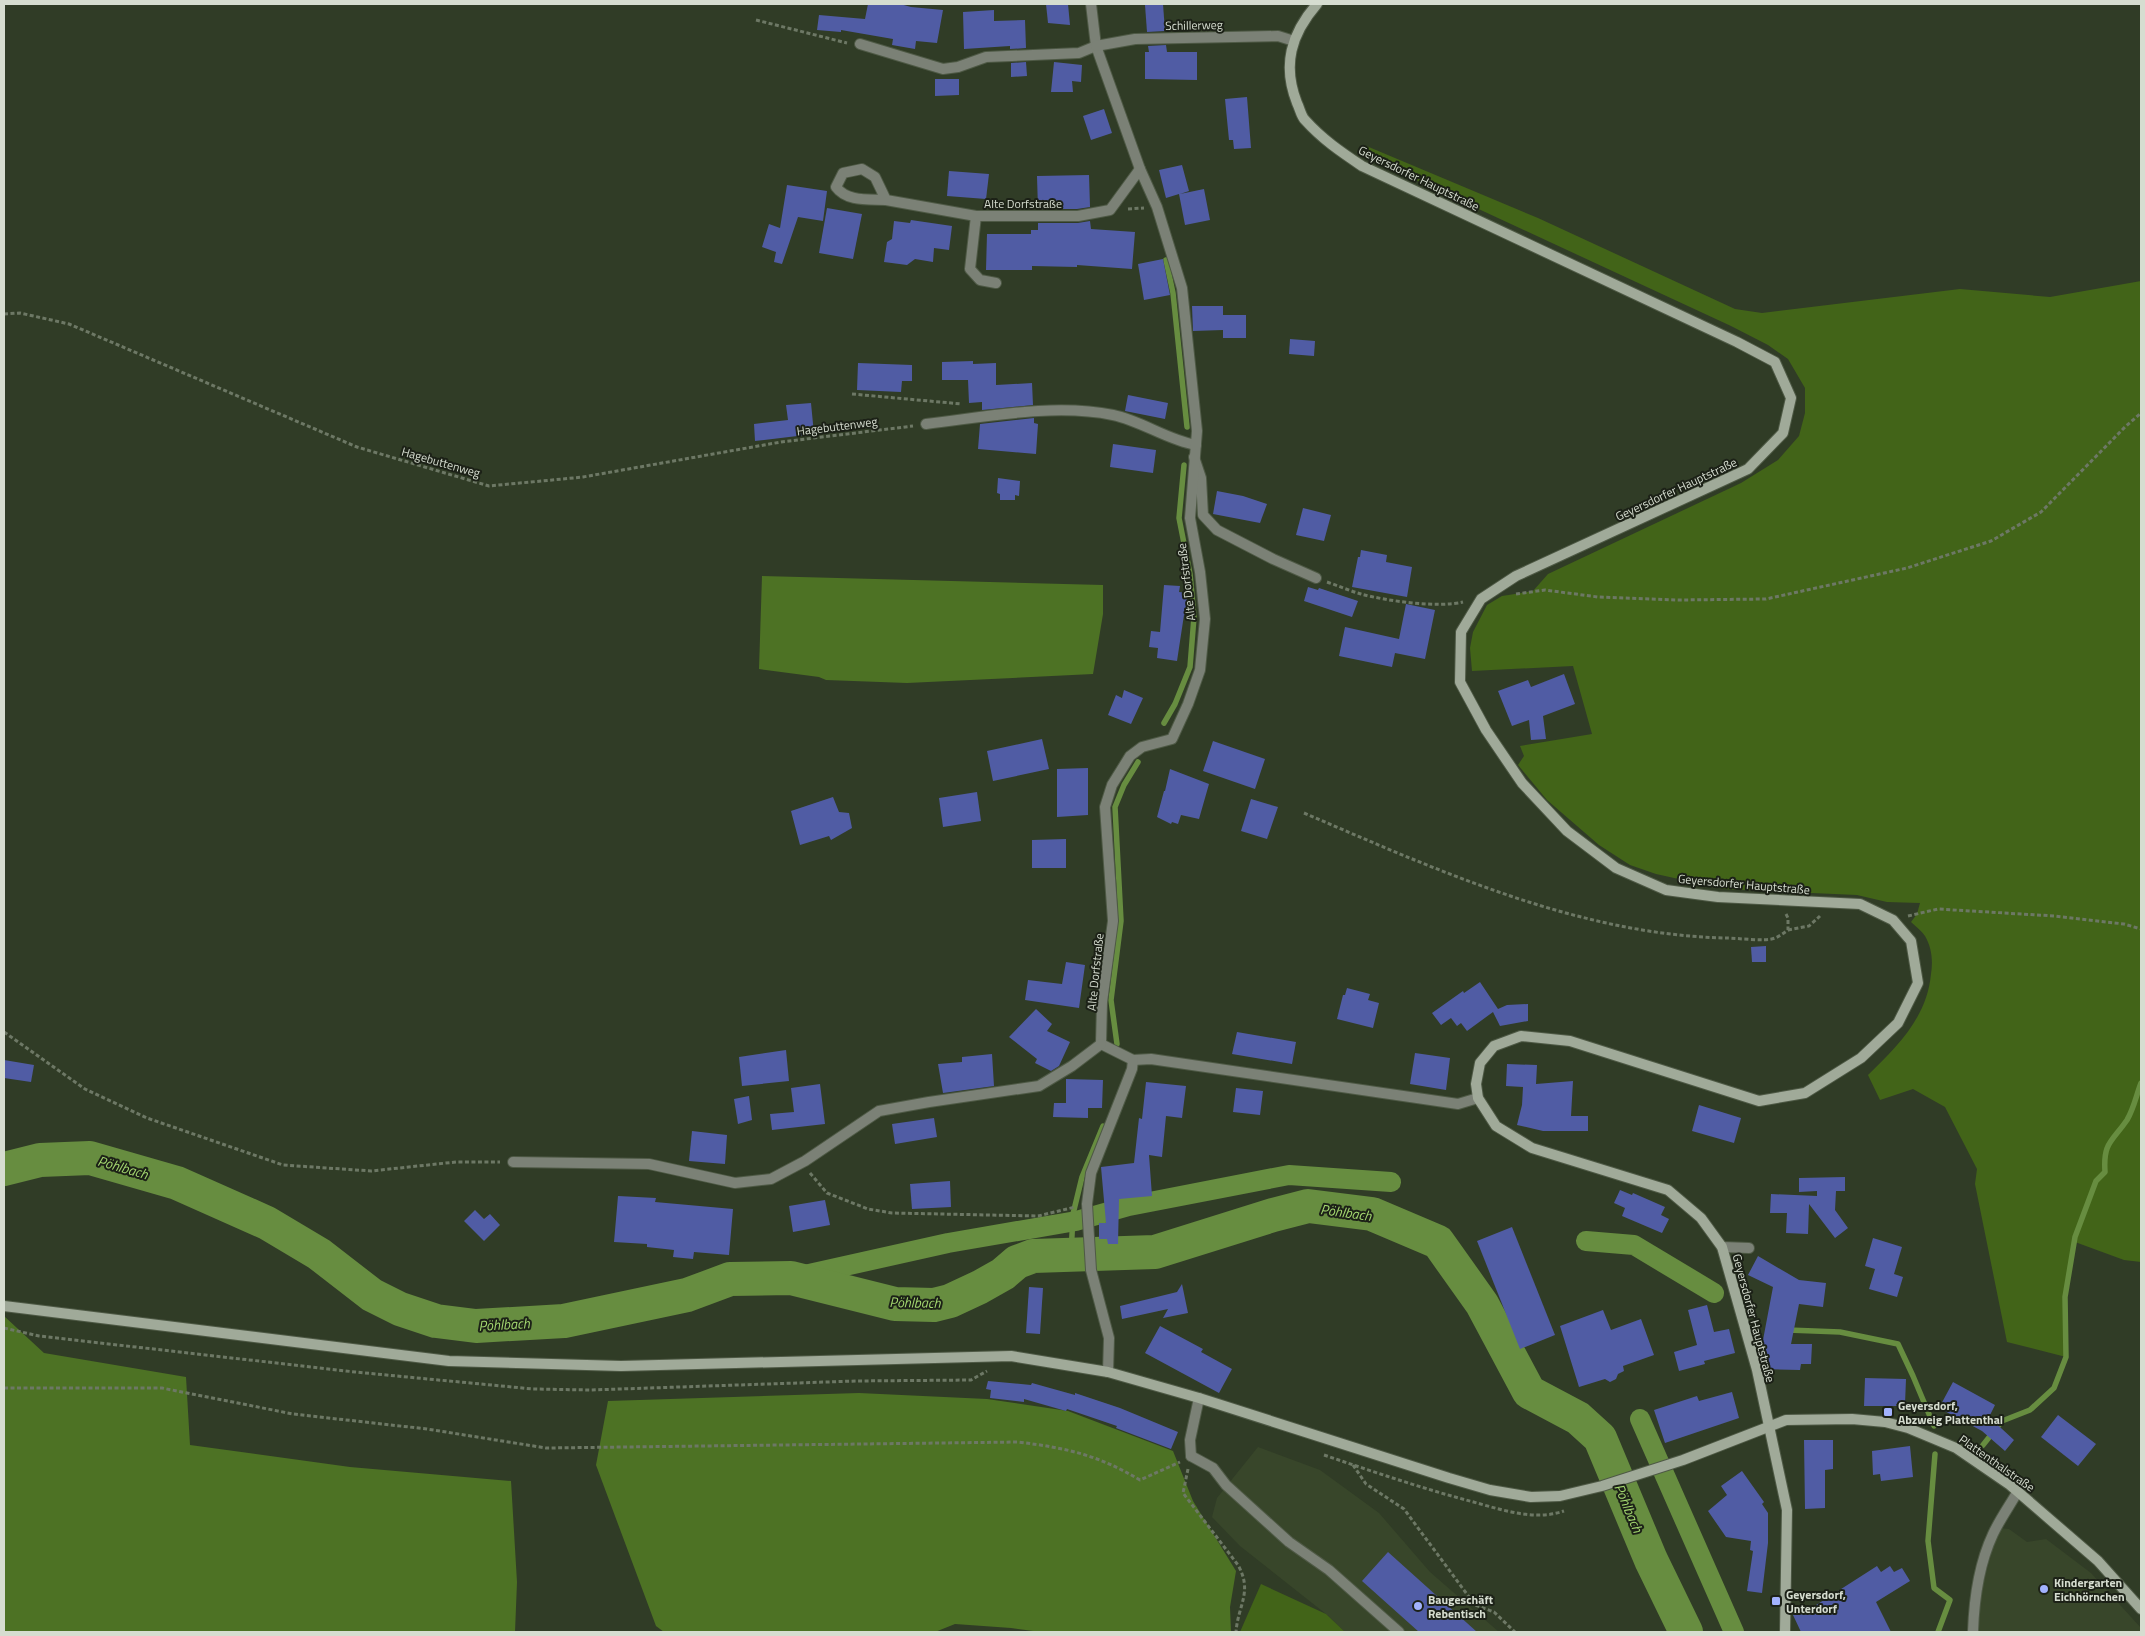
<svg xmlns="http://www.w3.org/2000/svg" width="2145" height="1636" font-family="'Titillium Web',sans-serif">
<rect width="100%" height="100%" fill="#303c26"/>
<g fill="#38462a">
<path d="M1258,1447L1320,1470L1379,1513L1430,1572L1499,1632H1345L1326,1614L1240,1546L1212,1517L1217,1498Z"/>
<path d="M1998,1528L2009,1529L2027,1542L2046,1539L2091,1573L2141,1628V1632H1976L1978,1604Z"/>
</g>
<g fill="#426418">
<path d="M1364,145L1538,218L1735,309L1762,313L1960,289L2050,297L2141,281V1262L2124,1260L2075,1242L2065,1297L2066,1357L2007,1342L1975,1184L1977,1169L1945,1107L1913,1089L1880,1100L1868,1075C1898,1046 1927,1017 1931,974C1933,961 1932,948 1925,936C1922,931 1916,927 1911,922L1917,914L1920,903L1887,902L1857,895L1724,889L1656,874L1630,865L1599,845L1547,800L1518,765L1524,756L1520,746L1592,734L1573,666L1472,671L1470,648L1473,632L1487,605L1502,596L1533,591L1548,574L1741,483L1778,460L1799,436L1805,413V388L1788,359L1768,345L1731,326L1360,154Z"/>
<path d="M1261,1584L1326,1614L1345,1632H1240Z"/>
</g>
<g fill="#4d7224">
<path d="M762,576L1103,585V614L1093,674L907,683L826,680L819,677L759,669Z"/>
<path d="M24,1152L4,1185V1156Z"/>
<path d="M4,1316L44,1353L186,1377L190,1445L350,1467L511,1481L517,1582L515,1632H4Z"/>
<path d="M859,1393L987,1399L1068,1411L1173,1451L1193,1501L1236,1571L1230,1607L1231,1632H1041L1011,1628L955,1624L935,1632H664L656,1626L596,1465L608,1401Z"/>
</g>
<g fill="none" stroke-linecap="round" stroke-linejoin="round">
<g stroke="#678d40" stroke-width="5.5">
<path d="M1166,260L1173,293L1187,427"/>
<path d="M1164,723L1175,704L1190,667L1194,617L1190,574L1179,518L1184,465"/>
<path d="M1117,1044L1111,1000L1121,921L1115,807L1124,785L1138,762"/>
<path d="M1071,1256L1073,1214L1082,1177L1103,1126"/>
<path d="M1788,1330L1840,1332L1898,1344L1913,1376L1934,1426"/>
<path d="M1983,1445L2002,1421L2030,1410L2054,1388L2066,1357L2065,1297L2075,1237L2096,1181L2105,1172C2103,1142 2112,1142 2127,1120C2134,1108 2136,1096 2141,1083"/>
<path d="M1935,1454L1928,1541L1934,1588L1950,1600L1938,1632"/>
</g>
<g stroke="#678d40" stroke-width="20">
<path d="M1586,1241L1634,1245L1714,1293"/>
<path d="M791,1278L948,1243L1076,1221L1129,1206L1289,1175L1391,1182"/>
<path d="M1640,1419L1734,1632"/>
</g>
<path stroke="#678d40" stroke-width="34" d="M4,1169L40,1160L90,1158L177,1183L267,1223L319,1254L372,1295L400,1309L436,1321L476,1326L564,1321L687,1295L730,1279L791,1278L895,1304L934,1305L950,1301L980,1287L1003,1274L1017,1262L1033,1256L1155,1252L1273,1215L1308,1206L1372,1214L1438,1242L1482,1304L1529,1392L1578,1418L1600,1438L1651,1560L1686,1632"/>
</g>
<g fill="#505ca4">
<path d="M868,4H900L911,7L943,10L937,43L916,41L915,49L892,45L893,39L841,30V32L817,30L819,15L865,19Z"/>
<path d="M1046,4H1068L1070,25L1048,23Z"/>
<path d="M1163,4L1165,31L1147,32L1145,5Z"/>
<path d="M994,10V21L1025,20L1026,48L1010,49V46L964,49L963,12Z"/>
<path d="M1166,45L1167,52H1197V80L1145,79V52H1149L1148,46Z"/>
<path d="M1026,62L1027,76L1011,77V63Z"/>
<path d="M1054,62L1082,65L1081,82L1072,81L1073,92H1051Z"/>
<path d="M935,79H959V95L935,96Z"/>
<path d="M1247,97L1251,148L1234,149L1233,140H1229L1225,99Z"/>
<path d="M1104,109L1112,133L1091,140L1083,116Z"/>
<path d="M1182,165L1189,191L1180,194L1204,189L1210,220L1185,225L1179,194L1166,198L1159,170Z"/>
<path d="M949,171L989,174L986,199L947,196Z"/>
<path d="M1089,175L1090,207L1077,209H1038L1037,176Z"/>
<path d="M787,185L827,191L823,221L798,217L782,264L774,262L776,252L762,247L769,224L780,228Z"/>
<path d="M827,208L862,214L853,259L819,253Z"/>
<path d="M911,220L952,226L949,250L934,248L933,262L915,259L907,265L884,262L887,242L892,239L894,221L910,223Z"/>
<path d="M1090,221L1091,229L1135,232L1132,269L1077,265V267L1032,266V270H986L987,234H1031V230H1038V223H1078Z"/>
<path d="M1163,259L1170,295L1144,300L1138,264Z"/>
<path d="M1192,306H1223V315H1246V338H1223V330L1193,331Z"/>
<path d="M1290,339L1315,341L1314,356L1289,354Z"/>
<path d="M973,361V364L996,363V385L1032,383L1033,405L982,410V402L969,403L968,380H942V362Z"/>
<path d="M858,363L912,365V381H902L901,392L857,390Z"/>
<path d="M1128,395L1168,403L1165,419L1125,411Z"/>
<path d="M811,403L814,434L755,441L754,424L788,420L786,405Z"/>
<path d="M1034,418V423L1038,424L1036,454L978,449L980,424Z"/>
<path d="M1113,444L1156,450L1153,473L1110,467Z"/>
<path d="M998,478L1020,481L1019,496L1015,495V500H1000V494L997,493Z"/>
<path d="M1217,491L1243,496L1267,504L1260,523L1213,514Z"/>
<path d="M1303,508L1331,515L1324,541L1296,535Z"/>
<path d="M1361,550L1387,555L1386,562L1412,567L1407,597L1352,587L1358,557H1360Z"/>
<path d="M1164,585L1180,586L1179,592L1187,593L1186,615H1184L1177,661L1157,658L1158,648L1149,647L1151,631L1160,632Z"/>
<path d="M1308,587L1318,590L1319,588L1358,601L1352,617L1304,601Z"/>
<path d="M1406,604L1435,610L1425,659L1395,653L1392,667L1339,656L1345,627L1399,639Z"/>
<path d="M1564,674L1575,704L1543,716L1546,739L1531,740L1529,720L1512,726L1498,691L1528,680L1531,687Z"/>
<path d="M1124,690L1143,698L1131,724L1108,715L1116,695L1122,698Z"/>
<path d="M1042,739L1049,769L993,781L987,751Z"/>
<path d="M1213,741L1265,759L1255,789L1203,771Z"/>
<path d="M1088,768V815L1057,817V769Z"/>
<path d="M1170,769L1209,784L1199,819L1181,815L1178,824L1172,822L1171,824L1157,817L1164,791H1165Z"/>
<path d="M977,792L981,821L943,827L939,798Z"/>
<path d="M833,797L839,812L849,813L852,828L831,840L829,836L800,845L791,811Z"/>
<path d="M1251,799L1278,807L1267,839L1241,831Z"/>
<path d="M1066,839V868H1032V840Z"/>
<path d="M1766,946V962H1752L1751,947Z"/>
<path d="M1066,962L1085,965L1079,1008L1025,1000L1028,980L1062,984Z"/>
<path d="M1480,982L1498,1009L1507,1005L1528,1004V1021L1500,1026L1493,1012L1467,1031L1461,1023L1457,1026L1451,1018L1441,1025L1432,1013L1463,991L1464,993Z"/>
<path d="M1347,988L1370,994L1368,1000L1379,1003L1373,1028L1337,1019L1343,995H1345Z"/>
<path d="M1036,1009L1052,1024L1047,1031L1070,1042L1059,1066L1051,1071L1035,1063L1037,1059L1009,1037Z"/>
<path d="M1237,1032L1296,1042L1292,1064L1232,1054Z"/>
<path d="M786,1050L789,1081L742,1086L739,1057Z"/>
<path d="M1415,1053L1450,1058L1446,1090L1410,1084Z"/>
<path d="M992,1054L994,1086L943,1093L938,1064L962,1062V1057Z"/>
<path d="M4,1060L34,1065L31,1082L4,1078Z"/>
<path d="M1507,1064L1537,1065L1536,1084L1573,1081L1571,1116H1588V1131H1543L1517,1125L1522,1105L1523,1087L1506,1086Z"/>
<path d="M1066,1079L1103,1080L1102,1108H1088V1118L1053,1117L1054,1103H1066Z"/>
<path d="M1146,1082L1186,1086L1182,1118L1166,1116L1162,1157L1149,1155L1152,1196L1119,1199L1118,1244H1108L1107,1239H1099V1223H1106L1101,1167L1134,1163L1139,1118L1142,1119Z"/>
<path d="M820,1084L825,1124L772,1130L770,1114L794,1112L791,1088Z"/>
<path d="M1236,1088L1263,1091L1260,1115L1233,1112Z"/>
<path d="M749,1096L752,1120L738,1124L734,1099Z"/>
<path d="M1699,1105L1741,1118L1734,1143L1692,1131Z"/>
<path d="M934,1118L937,1137L895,1144L892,1124Z"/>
<path d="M692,1131L727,1135L725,1164L689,1161Z"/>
<path d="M1845,1177V1191H1836L1835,1210L1848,1228L1835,1238L1809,1204L1808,1234L1786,1233L1787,1213H1770L1771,1194L1817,1196V1191L1799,1192V1178Z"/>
<path d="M950,1181L951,1207L912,1209L910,1184Z"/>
<path d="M1620,1190L1632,1195L1633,1193L1665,1207L1661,1215L1669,1219L1662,1233L1622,1216L1625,1208L1614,1203Z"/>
<path d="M618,1196L656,1198L655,1202L733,1209L729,1255L694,1252L693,1259L673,1257L674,1250L647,1247V1244L614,1242Z"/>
<path d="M825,1200L830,1225L793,1232L789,1206Z"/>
<path d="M475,1210L484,1219L490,1214L500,1225L484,1241L464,1221Z"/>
<path d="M1512,1227L1555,1335L1520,1349L1477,1241Z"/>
<path d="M1873,1238L1902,1247L1894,1274L1903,1277L1897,1297L1869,1289L1875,1269L1865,1266Z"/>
<path d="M1758,1256L1799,1280L1826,1283L1823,1307L1799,1304L1791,1344H1812L1811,1364H1801L1800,1370L1764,1369L1763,1340L1773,1287L1748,1275Z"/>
<path d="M1182,1284L1188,1313L1163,1318L1168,1309L1122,1319L1120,1306L1177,1292Z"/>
<path d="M1029,1287L1043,1288L1040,1334L1026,1333Z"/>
<path d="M1707,1305L1714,1332L1729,1329L1735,1353L1704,1361L1705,1364L1679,1371L1674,1352L1697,1345L1688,1310Z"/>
<path d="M1603,1310L1611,1330L1641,1319L1654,1355L1623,1366L1624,1371L1618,1374L1616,1379L1610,1382L1605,1379L1579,1387L1560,1326Z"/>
<path d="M1160,1326L1203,1349L1201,1352L1232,1369L1219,1393L1145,1353Z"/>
<path d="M1865,1378L1906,1379L1905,1404H1896L1897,1406H1864Z"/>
<path d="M988,1381L1031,1385L1032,1383L1075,1395V1393L1120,1408L1178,1432L1171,1449L1116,1428L1117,1426L1067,1409L1066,1411L1024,1399V1402L990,1398L991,1390L986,1389Z"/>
<path d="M1953,1382L1995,1405L1989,1417L2014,1440L2005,1451L1982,1431L1939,1408Z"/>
<path d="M1732,1392L1739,1418L1665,1443L1654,1410L1697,1396L1699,1401Z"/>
<path d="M2058,1415L2096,1444L2078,1466L2041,1437Z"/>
<path d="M1804,1440H1833V1469L1825,1470V1508L1805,1509Z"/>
<path d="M1910,1446L1913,1477L1881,1481L1880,1474L1873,1475L1872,1451Z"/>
<path d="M1742,1471L1764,1502L1762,1504L1768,1513V1543L1762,1593L1747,1591L1753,1551L1750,1550L1751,1541L1726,1537L1708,1511L1727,1495L1721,1486Z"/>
<path d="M1388,1552L1477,1632H1419L1362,1581Z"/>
<path d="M1877,1566L1881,1572L1890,1566L1894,1572L1902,1568L1910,1581L1876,1602L1891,1632H1801L1793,1615L1813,1607Z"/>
</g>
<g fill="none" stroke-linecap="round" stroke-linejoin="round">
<g stroke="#4e5945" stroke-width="12">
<g id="lane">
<path d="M860,44L943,69L958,67L986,57L1079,53L1096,46"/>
<path d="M976,216L970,269L980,280L996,283"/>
<path d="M926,424C986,417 1054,403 1113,415C1142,421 1167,440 1196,445"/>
<path d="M1194,457L1201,478L1203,515L1217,530L1273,559L1316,578"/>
<path d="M1722,1247L1749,1248"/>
<path d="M1191,1456L1213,1468L1226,1485L1289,1542L1329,1570L1399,1632"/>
<path d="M1973,1632C1974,1600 1979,1564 1993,1534C2000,1519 2010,1505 2018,1491"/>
</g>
</g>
<g stroke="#4e5945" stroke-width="12">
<g id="street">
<path d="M1091,4L1096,46L1140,169L1157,207L1182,288L1197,431L1190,518L1200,572L1205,619L1200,670L1188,704L1172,739L1142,747L1130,756L1112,785L1105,807L1113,921L1102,1002L1101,1044"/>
<path d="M1096,46L1135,39L1278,36L1294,41"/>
<path d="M886,200C869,199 847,202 836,187L843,173L862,169L875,177L886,200L976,216H1078L1110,210L1140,169"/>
<path d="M1101,1044L1133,1060L1151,1059L1458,1104L1478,1098"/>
<path d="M513,1162L649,1164L735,1183L771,1179L805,1161L879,1111L929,1102L1039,1086L1072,1066L1101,1044"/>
<path d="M1108,1372L1109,1338L1091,1270L1087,1204L1091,1173L1132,1069L1133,1060"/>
<path d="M1191,1456L1190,1440L1199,1398"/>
</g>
</g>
<g stroke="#4e5945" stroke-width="12">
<g id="secondary">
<path d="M1317,4C1291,34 1282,65 1297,103C1300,109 1301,116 1305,120C1322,139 1341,152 1362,166L1737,342L1775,362L1791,398L1783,433L1748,469L1516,576L1481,599L1461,632L1460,682L1486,730L1522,783L1567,831L1616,868L1666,890L1718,897L1860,904L1893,920L1911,941L1918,983L1898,1023L1861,1058L1805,1093L1759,1101L1570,1041L1521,1036L1494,1046L1480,1063L1476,1084L1478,1098L1496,1126L1532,1148L1668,1190L1701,1218L1722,1247L1757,1370L1787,1510L1785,1632"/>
<path d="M4,1306L449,1361L621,1366L1011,1356L1108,1372L1199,1398L1449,1478L1490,1490L1531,1497L1560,1496L1602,1486L1683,1460L1786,1420L1852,1419L1885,1422L1908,1428L1956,1448L2010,1485L2098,1561L2141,1609"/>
</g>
</g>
<g stroke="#6d7865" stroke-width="3" stroke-dasharray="4 2.5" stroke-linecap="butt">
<path d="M756,20L847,43"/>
<path d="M1128,209L1144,208"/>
<path d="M4,314L20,313L69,324L357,447L489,486L583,477L781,442L913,426"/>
<path d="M852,394L962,404"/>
<path d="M1327,582C1339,586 1350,591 1361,594C1386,601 1439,608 1463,602"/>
<path d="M1516,594L1545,590L1598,597L1678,600L1766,599L1907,568L1991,541L2041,512L2125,427L2141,413"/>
<path d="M1304,813C1437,870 1579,935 1726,938C1738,938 1765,942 1775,938C1780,936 1784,933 1788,930V918L1786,914"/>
<path d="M1908,916L1938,909L2054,916L2124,924L2141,929"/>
<path d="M1788,930L1809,926L1820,916"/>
<path d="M4,1032L85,1089L147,1118L283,1165L371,1171L456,1162H500"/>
<path d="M810,1173L827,1193L868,1209L892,1213L1038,1216L1075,1207"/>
<path d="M4,1328L39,1336L355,1372L533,1389L591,1390L856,1381L971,1380L987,1371"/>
<path d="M4,1388H162L293,1414L427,1429L546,1448L1018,1442C1067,1448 1098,1455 1140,1480L1180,1462"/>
<path d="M1324,1455C1371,1471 1418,1487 1466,1500C1497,1508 1532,1522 1564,1511"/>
<path d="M1353,1465L1366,1484L1404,1509L1475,1605L1494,1612L1515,1632"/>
<path d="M1188,1469L1183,1493L1238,1565C1253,1592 1238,1605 1236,1632"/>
</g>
<use href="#lane" stroke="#7b8176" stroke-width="10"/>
<use href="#street" stroke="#7b8176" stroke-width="10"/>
<use href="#secondary" stroke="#a0aa99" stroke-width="10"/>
</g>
<g fill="#a2b2fd" stroke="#1c2117" stroke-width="2">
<rect x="1883" y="1407" width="10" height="10" rx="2.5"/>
<circle cx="2044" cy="1589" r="5"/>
<rect x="1771" y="1596" width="10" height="10" rx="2.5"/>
<circle cx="1418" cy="1606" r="5"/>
</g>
<g text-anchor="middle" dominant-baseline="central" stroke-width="4" stroke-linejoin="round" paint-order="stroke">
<g font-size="12" fill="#d6ddd0" stroke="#1c2117">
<text transform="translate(1194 25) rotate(-1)">Schillerweg</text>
<text transform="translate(1419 178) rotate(26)">Geyersdorfer Hauptstraße</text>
<text x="1023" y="203">Alte Dorfstraße</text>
<text transform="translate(837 426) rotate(-7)">Hagebuttenweg</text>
<text transform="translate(441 462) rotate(16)">Hagebuttenweg</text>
<text transform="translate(1676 489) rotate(-25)">Geyersdorfer Hauptstraße</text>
<text transform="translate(1186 582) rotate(-97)">Alte Dorfstraße</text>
<text transform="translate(1744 884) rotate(5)">Geyersdorfer Hauptstraße</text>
<text transform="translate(1095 972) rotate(-84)">Alte Dorfstraße</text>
<text transform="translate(1754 1318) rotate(75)">Geyersdorfer Hauptstraße</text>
<text transform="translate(1997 1463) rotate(35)">Plattenthalstraße</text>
</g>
<g font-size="12" font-weight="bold" fill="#d6ddd0" stroke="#1c2117" text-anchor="start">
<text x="1898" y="1405">Geyersdorf,<tspan x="1898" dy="14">Abzweig Plattenthal</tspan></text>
<text x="2054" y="1582">Kindergarten<tspan x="2054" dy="14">Eichhörnchen</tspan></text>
<text x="1786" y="1594">Geyersdorf,<tspan x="1786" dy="14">Unterdorf</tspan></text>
<text x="1428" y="1599">Baugeschäft<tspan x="1428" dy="14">Rebentisch</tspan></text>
</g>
<g font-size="14" font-style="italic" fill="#a4d870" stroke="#1c2117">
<text transform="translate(123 1167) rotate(16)">Pöhlbach</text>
<text transform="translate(1346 1212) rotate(8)">Pöhlbach</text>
<text transform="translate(915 1302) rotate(1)">Pöhlbach</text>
<text transform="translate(504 1324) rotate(-3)">Pöhlbach</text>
<text transform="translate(1629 1508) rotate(67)">Pöhlbach</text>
</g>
</g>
<rect width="2145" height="1636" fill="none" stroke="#d6ddd0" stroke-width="10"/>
</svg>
